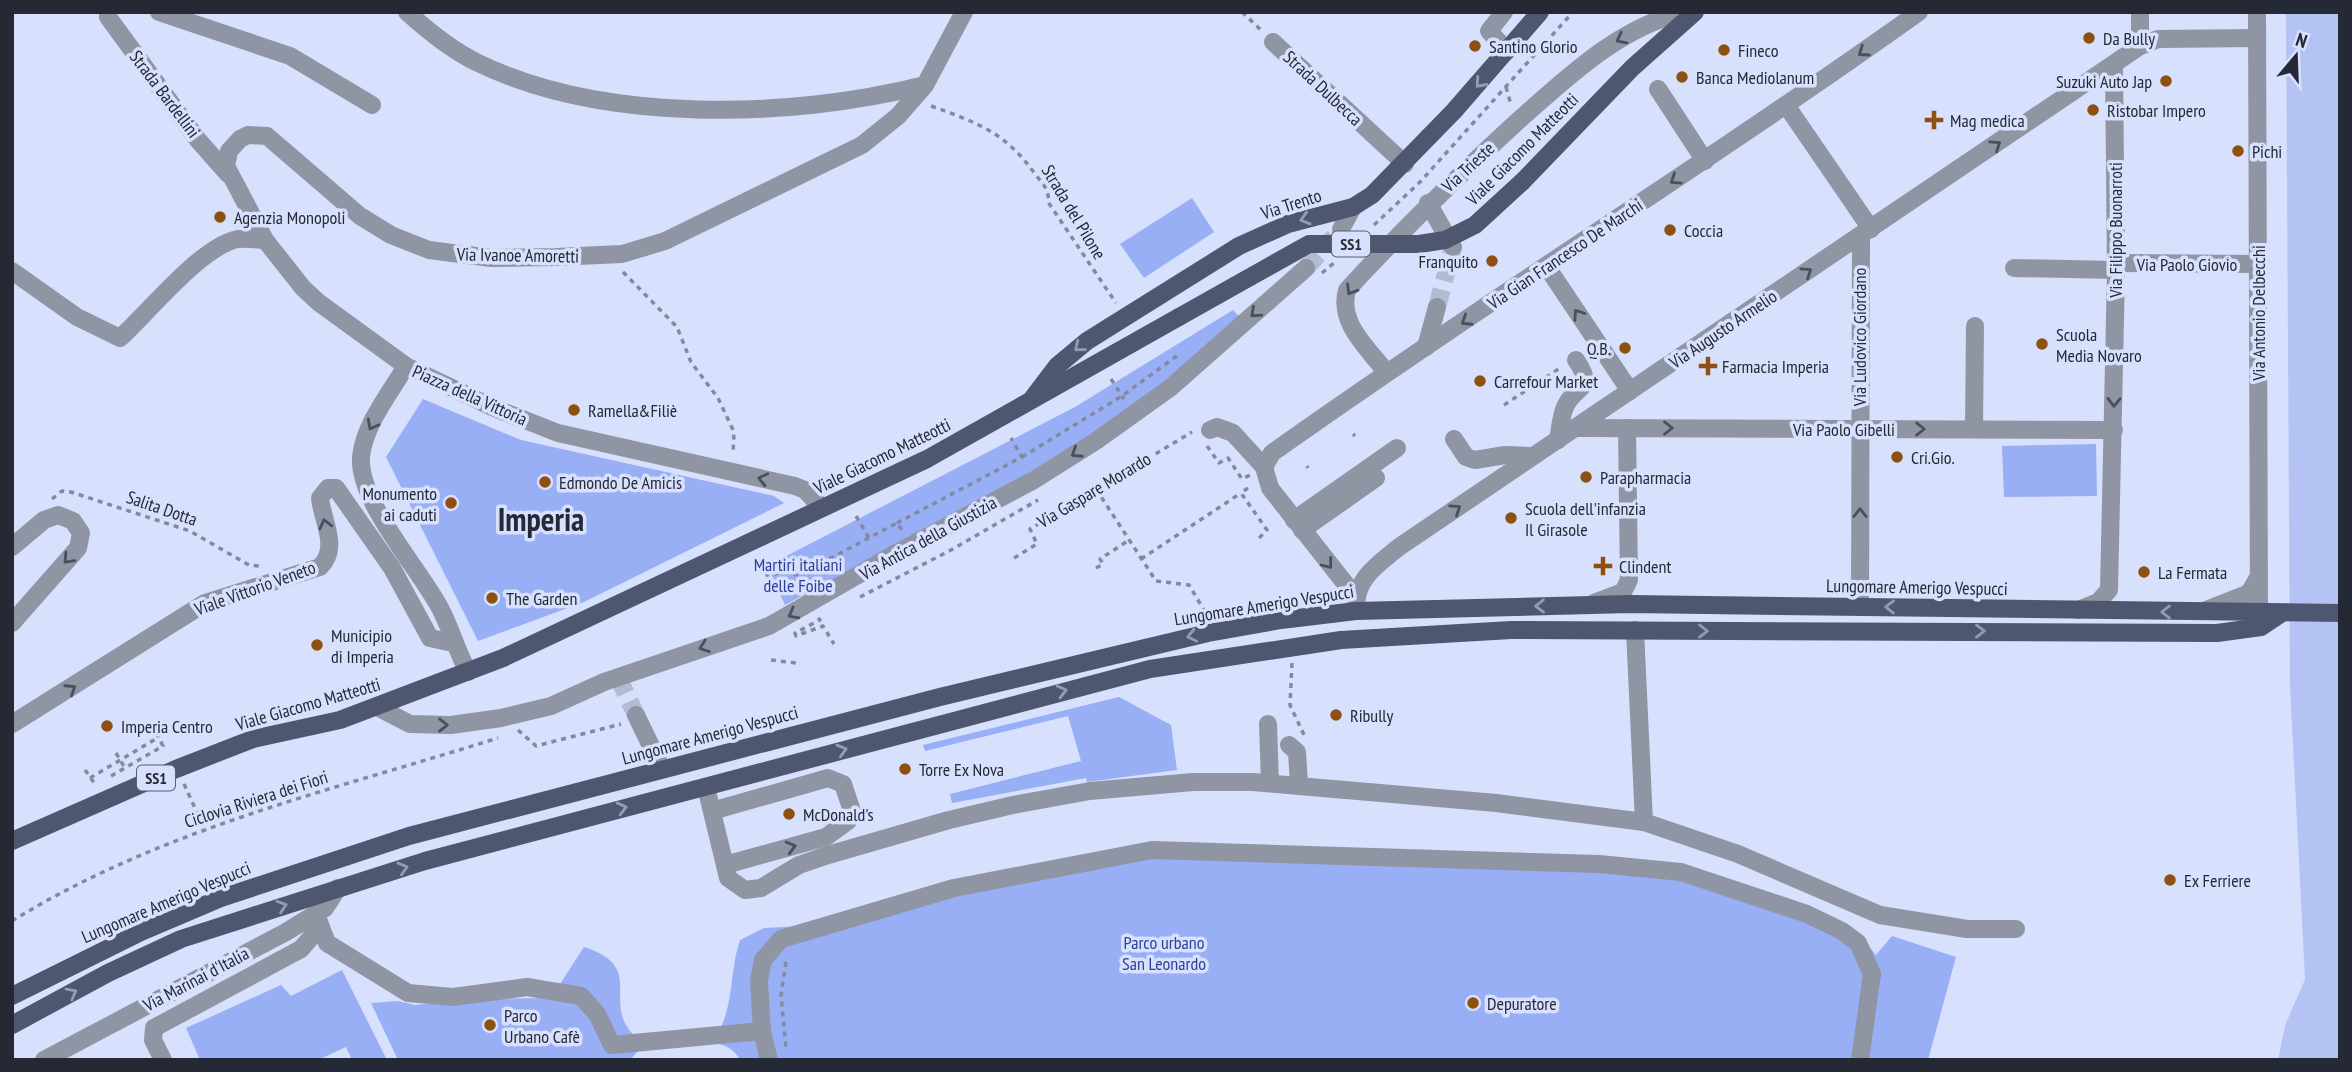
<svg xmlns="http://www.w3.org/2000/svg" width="2352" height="1072" font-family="'PT Sans Narrow',sans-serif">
<rect width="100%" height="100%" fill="#d7e0fc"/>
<g fill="#98aef5">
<path d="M1192,198L1214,232L1144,278L1120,244Z"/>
<path d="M1233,310L1240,317L1142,401L1096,433L1024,476L785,605L767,566L1075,407Z"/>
<path d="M423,399L521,440L774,496L784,503L584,602L478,641L386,457Z"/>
<path d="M2096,444L2097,496L2004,497L2002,446Z"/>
<path d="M1119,697L1171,725L1177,770L1087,782L1086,778L952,803L950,794L1081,761L1068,716L925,751L923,745Z"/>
<path d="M1151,844L1606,858L1859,934L1876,955L1892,936L1956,957L1928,1060H740C724,1028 667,1047 638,1051L630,1060H398L371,1003L398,1001L415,1005L478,999L551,998L584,947C649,967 598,1005 637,1038L721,1027C734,999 730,969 740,940L764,928L805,926Z"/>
<path d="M342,970L387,1060H352L346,1047L318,1060H200L186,1028L281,985L291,996Z"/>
</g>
<path fill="#b4c3f3" d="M2286,12H2340V1060H2278L2285,1025L2305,979L2290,686Z"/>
<path fill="#d7e0fc" d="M2302,950L2305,979L2285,1025L2278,1060H2274L2282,1024L2301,979L2299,952Z"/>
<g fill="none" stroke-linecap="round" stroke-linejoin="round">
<g stroke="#b3bbd4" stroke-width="18" stroke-dasharray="18 9" stroke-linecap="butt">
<path d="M1306,268L1334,237"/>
<path d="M1437,307L1453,247"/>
<path d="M618,677L636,715"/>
</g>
<g stroke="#83899e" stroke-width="3.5" stroke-dasharray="5 5" stroke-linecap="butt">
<path d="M1242,12L1262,31"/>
<path d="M1506,87L1511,105"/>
<path d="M931,106C978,123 1005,132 1035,174C1042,183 1050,190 1048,202L1116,303"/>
<path d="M1374,225L1420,182L1573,12"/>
<path d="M623,272L677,327L691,362L718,398L734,432L733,454"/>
<path d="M1322,273L1335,262"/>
<path d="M1111,379L1124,399"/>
<path d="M1504,405L1560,368"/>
<path d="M1353,434L1355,436"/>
<path d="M1207,446L1219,463L1228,458L1242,479L1250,475"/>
<path d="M1022,457L1122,396L1178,355"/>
<path d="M1307,466L1308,468"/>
<path d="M1248,488L1241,493L1267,530L1259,538"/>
<path d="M1096,489L1156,581L1189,585L1207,615"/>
<path d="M52,499L62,491L71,492L190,531L249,565L260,566"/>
<path d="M856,516L869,538"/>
<path d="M897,523L1022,457L1011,438"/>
<path d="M1014,558L1037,544L1030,529L1192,432"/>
<path d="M1141,559L1241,493"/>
<path d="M762,565L768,577L780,572L799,575L897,523L902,530"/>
<path d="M1096,568L1103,564L1100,559L1129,540"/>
<path d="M860,597L951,550L1038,500"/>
<path d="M818,618L820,620L795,633L796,636L823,626L834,644"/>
<path d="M771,660L796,663"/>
<path d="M1292,663L1290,705L1304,735"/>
<path d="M518,730L536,746L621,724"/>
<path d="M116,753L125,768"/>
<path d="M85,770L95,784"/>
<path d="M111,776L163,746L155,730"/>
<path d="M90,778L159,737"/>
<path d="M184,784L205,830"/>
<path d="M12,921C161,829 333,790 498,738"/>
<path d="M786,962L781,995L786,1048"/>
</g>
<g stroke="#9095a4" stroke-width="18">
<path d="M108,12V17L198,140L228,174"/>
<path d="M159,12L290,56L372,105"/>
<path d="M407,12C428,31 450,49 476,62C603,124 790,119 925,85"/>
<path d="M1504,12L1489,31L1507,51"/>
<path d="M2257,12L2259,613"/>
<path d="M1273,42L1405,164"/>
<path d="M2140,46L2158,39L2257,38"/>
<path d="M1658,89L1705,161"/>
<path d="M1786,105L1871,229"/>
<path d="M1428,203L1453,247"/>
<path d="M1341,229L1353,207"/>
<path d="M2116,263L2258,264"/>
<path d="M1547,267L1630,391"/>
<path d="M2014,268L2116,270"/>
<path d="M12,271L77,317L120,338C149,312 201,246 238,239C246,238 257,240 265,240"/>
<path d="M1426,347L1437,307"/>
<path d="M406,366C390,393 364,425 361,457C358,502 419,568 440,608C451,629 457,651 468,672"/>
<path d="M1386,372C1367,347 1338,323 1347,290C1402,230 1459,175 1519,120C1569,76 1617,29 1683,12"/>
<path d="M1575,428L2114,430"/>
<path d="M1974,429L1975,326"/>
<path d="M1210,430L1217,427L1233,433L1264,467"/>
<path d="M1454,439L1466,457L1475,460L1505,455L1533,456"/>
<path d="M1558,440C1560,429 1561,416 1565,407C1575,384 1597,391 1576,360"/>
<path d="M1264,467L1272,453C1484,302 1706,164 1919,12"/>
<path d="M1264,467L1270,488L1355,596"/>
<path d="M822,508L805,490L795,486L558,433L492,407L406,366L318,302L303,288L265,240L226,166L229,151L240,139L248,135L267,136L360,216L391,235L429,250L491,258L556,257L622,254L665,241L862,145L898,116L925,85L964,12"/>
<path d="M1294,520L1397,448"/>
<path d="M1302,530L1376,478"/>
<path d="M12,547L44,520L58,515L73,521L81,533L78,548L12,623"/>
<path d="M1594,603L1623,592L1629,580L1627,428"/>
<path d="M1860,606L1861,236"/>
<path d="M2078,610L2098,602L2109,590L2116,273L2114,64"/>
<path d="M2206,610L2249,593L2259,576"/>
<path d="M1356,611C1354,579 1377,565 1399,547L2140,46V12"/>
<path d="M1635,630L1644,822"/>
<path d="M379,708L410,724L451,725L501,718L551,706L604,682L769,626L891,556L1034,480L1096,441L1170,388L1306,268"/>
<path d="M636,715L662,769"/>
<path d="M12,724L205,603L320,567C340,548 322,520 320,498L328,488H336L392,568L430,638L453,643"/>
<path d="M1268,724L1270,783"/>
<path d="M1289,745L1297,752L1299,784"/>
<path d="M706,787L728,878L745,890L761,888L799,865L828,855L949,820L1013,805L1090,791L1193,782H1253L1496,803L1644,822L1738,854L1880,915L1967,929H2016"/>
<path d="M712,811L828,778L843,784L851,808L848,821L826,837L725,865"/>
<path d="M316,914L327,943L408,993L453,997L527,987L581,996L597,1014L612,1045L762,1031"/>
<path d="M44,1060L286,932L325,908L338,888"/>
<path d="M163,1060L153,1040L154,1028L301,949L319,928"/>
<path d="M769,1060L762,1031L759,981L763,960L781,939L954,888L1152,850L1599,864L1681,872L1807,914L1842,931L1858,943L1872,974L1860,1060"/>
</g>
<g stroke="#4f5770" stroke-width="18">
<path d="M1522,182L1632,68L1695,12"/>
<path d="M1032,399L1057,366L1087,341L1239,246L1288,224L1353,207L1372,195L1454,111L1540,12"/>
<path d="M12,841L176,769L253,739L340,720L503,658L927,459L1179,317"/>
<path d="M12,996L141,932L221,898L409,836L940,697L1208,633L1281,620L1356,611L1630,604L2340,613"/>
<path d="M12,1025L108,973L181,939L425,861L1150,669L1341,640L1511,630L2217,633L2261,627L2282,613"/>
</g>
<path stroke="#4f5770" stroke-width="18" d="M1179,317L1309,244H1419L1445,240L1475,225L1522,182"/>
</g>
<defs><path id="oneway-chevron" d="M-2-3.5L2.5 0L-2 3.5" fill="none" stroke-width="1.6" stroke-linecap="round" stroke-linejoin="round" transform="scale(1.75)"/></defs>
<g stroke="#4a4f5c">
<use href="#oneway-chevron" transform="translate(1621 39) rotate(152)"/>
<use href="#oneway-chevron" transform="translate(1863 52) rotate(145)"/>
<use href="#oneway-chevron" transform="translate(1996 145) rotate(-34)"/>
<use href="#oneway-chevron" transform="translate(1675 180) rotate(146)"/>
<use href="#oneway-chevron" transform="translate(1807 272) rotate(-34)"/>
<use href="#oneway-chevron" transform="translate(1351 290) rotate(121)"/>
<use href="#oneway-chevron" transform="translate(1255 313) rotate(138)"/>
<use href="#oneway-chevron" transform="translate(1578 314) rotate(-124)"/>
<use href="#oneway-chevron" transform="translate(1466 321) rotate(147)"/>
<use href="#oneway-chevron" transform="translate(2114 402) rotate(91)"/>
<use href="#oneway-chevron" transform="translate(372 425) rotate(118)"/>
<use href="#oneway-chevron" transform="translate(1668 428)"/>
<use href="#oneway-chevron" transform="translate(1920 429)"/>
<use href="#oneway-chevron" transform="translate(1076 453) rotate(147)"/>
<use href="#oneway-chevron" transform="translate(763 479) rotate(-167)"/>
<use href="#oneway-chevron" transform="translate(1456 509) rotate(-34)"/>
<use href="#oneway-chevron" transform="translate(1860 513) rotate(-90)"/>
<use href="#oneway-chevron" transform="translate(325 524) rotate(-104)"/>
<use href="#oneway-chevron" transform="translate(68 559) rotate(133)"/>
<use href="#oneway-chevron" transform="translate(1328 564) rotate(52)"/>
<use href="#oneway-chevron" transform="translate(793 614) rotate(152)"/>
<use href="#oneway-chevron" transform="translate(704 647) rotate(160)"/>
<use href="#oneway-chevron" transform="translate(71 689) rotate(-33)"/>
<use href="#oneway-chevron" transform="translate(443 725)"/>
<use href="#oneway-chevron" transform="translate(791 847) rotate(-15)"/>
</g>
<g stroke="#939cb6">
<use href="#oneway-chevron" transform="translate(1480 83) rotate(132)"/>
<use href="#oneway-chevron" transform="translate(1305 219) rotate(164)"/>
<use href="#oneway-chevron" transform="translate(1079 347) rotate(141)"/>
<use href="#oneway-chevron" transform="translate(1540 606) rotate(179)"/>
<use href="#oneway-chevron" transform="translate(1890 607) rotate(-179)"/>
<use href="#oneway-chevron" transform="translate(2166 612) rotate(-180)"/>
<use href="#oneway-chevron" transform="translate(1703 631)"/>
<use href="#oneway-chevron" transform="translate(1980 631)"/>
<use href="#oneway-chevron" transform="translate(1192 636) rotate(167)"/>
<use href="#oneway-chevron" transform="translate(1062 691) rotate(-14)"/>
<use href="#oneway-chevron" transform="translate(842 750) rotate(-16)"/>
<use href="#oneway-chevron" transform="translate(622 808) rotate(-14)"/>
<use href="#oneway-chevron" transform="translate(403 868) rotate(-17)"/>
<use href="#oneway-chevron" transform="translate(282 906) rotate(-18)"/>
<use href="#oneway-chevron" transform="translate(72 993) rotate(-28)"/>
</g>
<g fill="#8d5010" stroke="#d7e0fc" stroke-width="2.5">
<circle cx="2089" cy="38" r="7"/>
<circle cx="1475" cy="46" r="7"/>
<circle cx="1724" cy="50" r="7"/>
<circle cx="1682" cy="77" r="7"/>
<circle cx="2166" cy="81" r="7"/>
<circle cx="2093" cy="110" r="7"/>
<path d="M1930.5 109.5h7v7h7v7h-7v7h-7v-7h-7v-7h7z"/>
<circle cx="2238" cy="151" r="7"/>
<circle cx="220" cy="217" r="7"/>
<circle cx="1670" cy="230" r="7"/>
<circle cx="1492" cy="261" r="7"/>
<circle cx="2042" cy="344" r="7"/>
<circle cx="1625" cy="348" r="7"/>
<path d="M1704.5 355.5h7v7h7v7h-7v7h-7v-7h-7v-7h7z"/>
<circle cx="1480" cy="381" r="7"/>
<circle cx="574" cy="410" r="7"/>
<circle cx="1897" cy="457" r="7"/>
<circle cx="1586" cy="477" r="7"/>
<circle cx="545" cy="482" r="7"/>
<circle cx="451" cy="503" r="7"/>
<circle cx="1511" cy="518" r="7"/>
<path d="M1599.5 555.5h7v7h7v7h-7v7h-7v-7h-7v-7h7z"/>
<circle cx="2144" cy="572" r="7"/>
<circle cx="492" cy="598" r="7"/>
<circle cx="317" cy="645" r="7"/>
<circle cx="1336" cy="715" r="7"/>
<circle cx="107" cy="726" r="7"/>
<circle cx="905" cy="769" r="7"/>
<circle cx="789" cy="814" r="7"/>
<circle cx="2170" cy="880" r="7"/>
<circle cx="1473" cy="1003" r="7"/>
<circle cx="490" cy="1025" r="7"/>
</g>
<g text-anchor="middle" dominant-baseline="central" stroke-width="7" stroke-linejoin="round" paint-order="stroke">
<g fill="#d7e0fc" stroke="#5a6071" stroke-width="2">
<rect x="1332" y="231.5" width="38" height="25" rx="5"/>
<rect x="137" y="765.5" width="38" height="25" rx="5"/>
</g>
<g font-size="16" font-weight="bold" fill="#252936">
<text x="1351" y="244">SS1</text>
<text x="156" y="778">SS1</text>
</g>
<g font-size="18" fill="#252936" stroke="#d7e0fc" text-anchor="start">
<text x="2103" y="38">Da Bully</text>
<text x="1489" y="46">Santino Glorio</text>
<text x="1738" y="50">Fineco</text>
<text x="1696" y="77">Banca Mediolanum</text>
<text x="2152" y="81" text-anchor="end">Suzuki Auto Jap</text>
<text x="2107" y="110">Ristobar Impero</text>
<text x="1950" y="120">Mag medica</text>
<text x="2252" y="151">Pichi</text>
<text x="234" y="217">Agenzia Monopoli</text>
<text x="1684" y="230">Coccia</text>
<text x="1478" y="261" text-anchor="end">Franquito</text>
<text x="2056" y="334">Scuola<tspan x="2056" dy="21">Media Novaro</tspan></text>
<text x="1611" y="348" text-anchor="end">Q.B.</text>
<text x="1722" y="366">Farmacia Imperia</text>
<text x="1494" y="381">Carrefour Market</text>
<text x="588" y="410">Ramella&amp;Filiè</text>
<text x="1911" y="457">Cri.Gio.</text>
<text x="1600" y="477">Parapharmacia</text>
<text x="559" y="482">Edmondo De Amicis</text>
<text x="437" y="493" text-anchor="end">Monumento<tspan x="437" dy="21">ai caduti</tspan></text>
<text x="1525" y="508">Scuola dell'infanzia<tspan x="1525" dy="21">Il Girasole</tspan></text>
<text x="1619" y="566">Clindent</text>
<text x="2158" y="572">La Fermata</text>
<text x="506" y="598">The Garden</text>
<text x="331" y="635">Municipio<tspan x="331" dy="21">di Imperia</tspan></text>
<text x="1350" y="715">Ribully</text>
<text x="121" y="726">Imperia Centro</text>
<text x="919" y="769">Torre Ex Nova</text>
<text x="803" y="814">McDonald's</text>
<text x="2184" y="880">Ex Ferriere</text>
<text x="1487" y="1003">Depuratore</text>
<text x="504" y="1015">Parco<tspan x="504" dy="21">Urbano Cafè</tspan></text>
</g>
<g font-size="18" fill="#252936" stroke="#d7e0fc">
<text transform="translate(1323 88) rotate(43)">Strada Dulbecca</text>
<text transform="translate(165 94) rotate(53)">Strada Bardellini</text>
<text transform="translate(1522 149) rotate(-45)">Viale Giacomo Matteotti</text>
<text transform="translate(1468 167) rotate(-43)">Via Trieste</text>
<text transform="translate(1291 204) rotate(-18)">Via Trento</text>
<text transform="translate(1074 212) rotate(59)">Strada del Pilone</text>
<text transform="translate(2115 230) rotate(-90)">Via Filippo Buonarroti</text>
<text transform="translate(1565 254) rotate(-34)">Via Gian Francesco De Marchi</text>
<text transform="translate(518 255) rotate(1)">Via Ivanoe Amoretti</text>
<text x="2187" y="264">Via Paolo Giovio</text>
<text transform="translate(2258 313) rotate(-90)">Via Antonio Delbecchi</text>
<text transform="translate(1723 329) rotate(-34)">Via Augusto Armelio</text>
<text transform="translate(1859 337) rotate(-90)">Via Ludovico Giordano</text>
<text transform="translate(470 395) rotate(24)">Piazza della Vittoria</text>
<text x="1844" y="429">Via Paolo Gibelli</text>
<text transform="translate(882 456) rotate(-26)">Viale Giacomo Matteotti</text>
<text transform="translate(1094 490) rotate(-31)">Via Gaspare Morardo</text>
<text transform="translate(162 508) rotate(19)">Salita Dotta</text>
<text transform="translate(928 538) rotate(-29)">Via Antica della Giustizia</text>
<text transform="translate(1917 587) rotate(1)">Lungomare Amerigo Vespucci</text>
<text transform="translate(255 588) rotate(-20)">Viale Vittorio Veneto</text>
<text transform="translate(1264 605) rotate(-9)">Lungomare Amerigo Vespucci</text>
<text transform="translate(308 704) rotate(-16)">Viale Giacomo Matteotti</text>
<text transform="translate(710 735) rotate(-15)">Lungomare Amerigo Vespucci</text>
<text transform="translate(256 799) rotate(-18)">Ciclovia Riviera dei Fiori</text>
<text transform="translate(166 902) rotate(-23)">Lungomare Amerigo Vespucci</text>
<text transform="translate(196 979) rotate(-28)">Via Marinai d'Italia</text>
</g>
<g font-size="18" fill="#2e3e97" stroke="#d7e0fc">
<text x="798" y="564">Martiri italiani<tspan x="798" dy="21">delle Foibe</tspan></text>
<text x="1164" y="942">Parco urbano<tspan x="1164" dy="21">San Leonardo</tspan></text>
</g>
<g font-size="32" font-weight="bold" fill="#252936" stroke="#d7e0fc">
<text x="541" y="519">Imperia</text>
</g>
</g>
<rect width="2352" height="1072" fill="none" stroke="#252936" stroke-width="28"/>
<g transform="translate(2296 56) rotate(19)" stroke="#d7e0fc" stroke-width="5" paint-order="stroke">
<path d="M0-5L12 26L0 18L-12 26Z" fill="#252936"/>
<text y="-10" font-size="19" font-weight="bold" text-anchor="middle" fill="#252936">N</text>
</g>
</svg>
